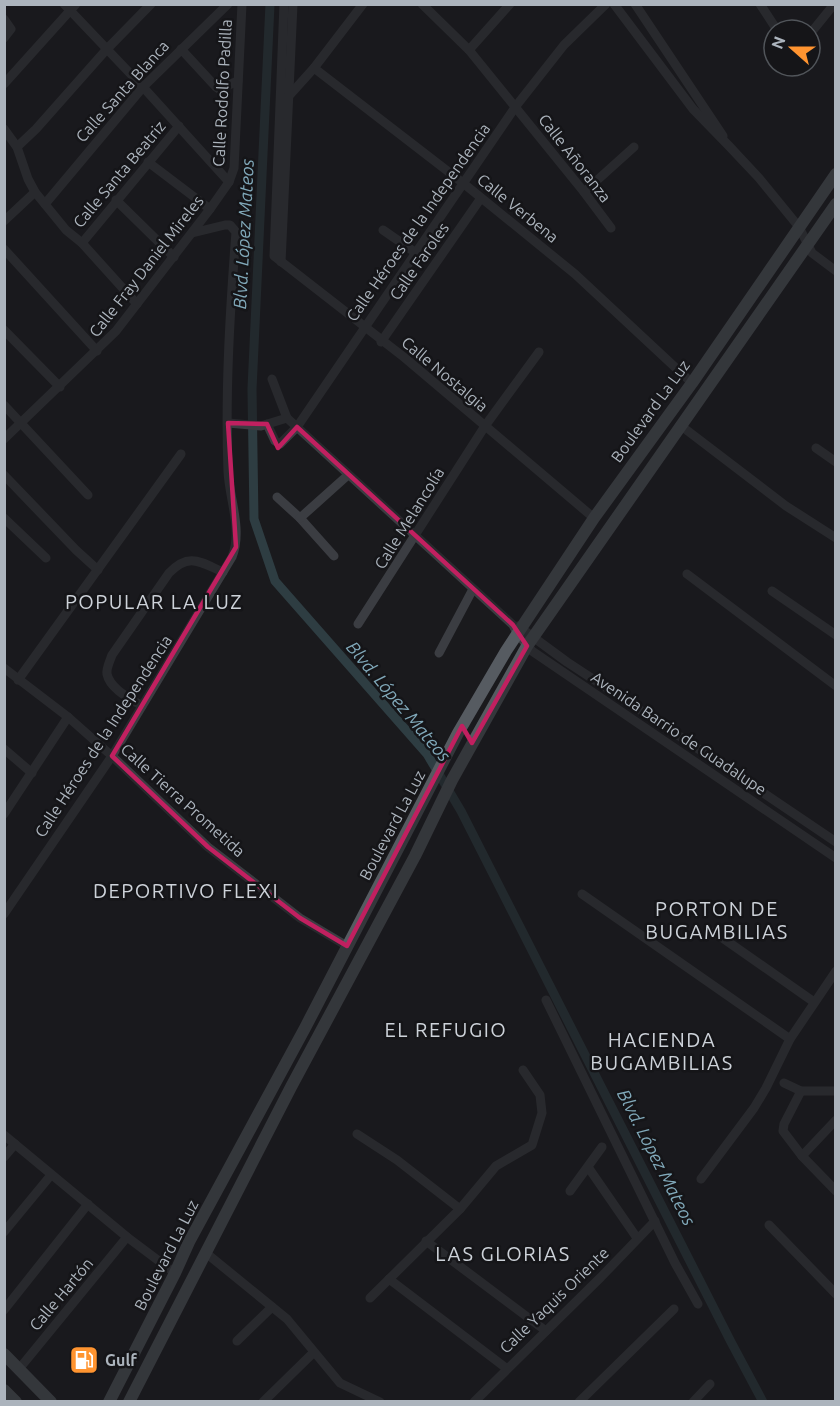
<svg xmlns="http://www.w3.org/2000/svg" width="840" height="1406" font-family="Ubuntu,sans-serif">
<rect width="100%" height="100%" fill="#1a1a1d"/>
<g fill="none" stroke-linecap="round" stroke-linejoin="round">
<path stroke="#2e3d42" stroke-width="9" d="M270,4L252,389L254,519L275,581L427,754L461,811L731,1342L763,1402"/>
<g stroke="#3b3d42" stroke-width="9">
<path d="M64,4L143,87L229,182"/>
<path d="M284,4L274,256L405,358L594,518"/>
<path d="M422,4L469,50L584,192L611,228"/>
<path d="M614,4L693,109L729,146L759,178L799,227L812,253L836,271"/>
<path d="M635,4L723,136"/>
<path d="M760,4L777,30"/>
<path d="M4,19L11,29L4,38"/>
<path d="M810,34L831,8"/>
<path d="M181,49L216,87L219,89L238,81"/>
<path d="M469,50L510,4"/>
<path d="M314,68L463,183L575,274L692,383"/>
<path d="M4,84L76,4"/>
<path d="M287,98L314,68L363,4"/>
<path d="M4,129L17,147L28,179L35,192L66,230L82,243L137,304"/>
<path d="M17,147L36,129L106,50L151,4"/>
<path d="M148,162L210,209"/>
<path d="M584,192L634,147"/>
<path d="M116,200L174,257"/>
<path d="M45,204L143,87L228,4"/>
<path d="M4,221L35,192"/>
<path d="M383,230L416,253"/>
<path d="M82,243L179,126"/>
<path d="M4,249L97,351"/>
<path d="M281,262L293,4"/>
<path d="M4,330L60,387"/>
<path d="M381,342L481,198"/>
<path d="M272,379L287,418L513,625L517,633L532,651L836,858"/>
<path d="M4,405L88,495"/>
<path d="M228,423L261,426L287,418"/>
<path d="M267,424L275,441L280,444L297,427L516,106L564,45L606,4"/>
<path d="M680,425L786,506L836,538"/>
<path d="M4,439L116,331L210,209L229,182L234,168L242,4"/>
<path d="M816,448L836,462"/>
<path d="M4,475L76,550L98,570"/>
<path d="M277,497L300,518L334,556"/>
<path d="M4,518L46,558"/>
<path d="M300,518L348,475"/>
<path d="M687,574L836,686"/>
<path d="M772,591L836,635"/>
<path d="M358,624L485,426L539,352"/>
<path d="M518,626L567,662L657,721L836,842"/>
<path d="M439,653L473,589"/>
<path d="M4,668L68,717L112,756L208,847L300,918L347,946"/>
<path d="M18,680L181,454"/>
<path d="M142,706C131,699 110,689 107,674C106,668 110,661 112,655L169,573C189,552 200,562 223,572"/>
<path d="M4,749L32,773"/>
<path d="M4,814L68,717"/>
<path d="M582,894L790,1039"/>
<path d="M4,914L112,756L232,557C243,530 229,498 228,471C225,391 230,311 236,232L230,225H225L192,233"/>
<path d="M714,932L814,1002"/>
<path d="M546,1000L675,1263L698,1304"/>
<path d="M784,1083L801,1091H836"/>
<path d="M801,1091L784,1124L783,1131L802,1156L836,1191"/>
<path d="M357,1134L397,1160L460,1209"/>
<path d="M4,1135L127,1237L175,1273"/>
<path d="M802,1156L836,1120"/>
<path d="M4,1157L15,1144"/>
<path d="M588,1167L637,1238"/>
<path d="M701,1179L754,1108L766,1088L790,1039L836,971"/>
<path d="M570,1191L602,1147"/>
<path d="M769,1225L836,1294"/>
<path d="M4,1232L51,1175"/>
<path d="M426,1241L546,1331"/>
<path d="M206,1253L287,1319L340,1383L380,1402"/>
<path d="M389,1279L506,1368"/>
<path d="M370,1298L460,1209L496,1166L532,1145L542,1113L540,1095L523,1070"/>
<path d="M4,1310L88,1204"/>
<path d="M237,1341L272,1307"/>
<path d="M19,1369L127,1237"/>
<path d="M263,1402L313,1353"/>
<path d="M474,1402L601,1277L655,1221"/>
<path d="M579,1402L674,1309"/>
<path d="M693,1402L710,1384"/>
</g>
<g stroke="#565b61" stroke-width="12">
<path d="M4,1354L51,1402"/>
<path d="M4,1390L16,1402"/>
<path d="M109,1402L175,1273L189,1242L305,1028L458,733L506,651L594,518L692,383L836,174"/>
<path d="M129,1402L291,1087L415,856L452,780L527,646L836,204"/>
</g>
</g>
<path d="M0 0H840V1406H0ZM228,423L267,424L278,448L297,427L513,625L527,646L472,743L462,726L347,946L300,918L208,847L112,756L236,547Z" fill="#1a1a1d" fill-opacity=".55" fill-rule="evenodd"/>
<path fill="none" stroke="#c12060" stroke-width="4.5" stroke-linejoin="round" d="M228,423L267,424L278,448L297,427L513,625L527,646L472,743L462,726L347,946L300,918L208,847L112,756L236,547Z"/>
<defs>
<g id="fuel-square" transform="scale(1.5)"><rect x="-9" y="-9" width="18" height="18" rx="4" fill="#ff9430" stroke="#151518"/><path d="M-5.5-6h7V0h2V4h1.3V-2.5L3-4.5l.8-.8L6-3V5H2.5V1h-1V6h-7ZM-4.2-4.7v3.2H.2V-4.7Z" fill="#fff"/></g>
</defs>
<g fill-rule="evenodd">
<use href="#fuel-square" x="84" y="1360"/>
</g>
<g text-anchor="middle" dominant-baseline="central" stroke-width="5" stroke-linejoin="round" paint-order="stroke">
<g font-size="16" fill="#acb4bd" stroke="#151518">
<text transform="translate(122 91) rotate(-48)">Calle Santa Blanca</text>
<text transform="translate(222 93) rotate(-87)">Calle Rodolfo Padilla</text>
<text transform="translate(575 158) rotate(52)">Calle Añoranza</text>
<text transform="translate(119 174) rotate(-50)">Calle Santa Beatriz</text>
<text transform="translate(518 208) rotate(39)">Calle Verbena</text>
<text transform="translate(418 222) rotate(-55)">Calle Héroes de la Independencia</text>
<text transform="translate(419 261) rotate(-55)">Calle Faroles</text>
<text transform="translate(146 266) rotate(-52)">Calle Fray Daniel Mireles</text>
<text transform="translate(445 374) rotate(40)">Calle Nostalgia</text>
<text transform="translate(650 411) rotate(-54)">Boulevard La Luz</text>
<text transform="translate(409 518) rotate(-58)">Calle Melancolía</text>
<text transform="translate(679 733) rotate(34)">Avenida Barrio de Guadalupe</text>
<text transform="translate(103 736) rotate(-57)">Calle Héroes de la Independencia</text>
<text transform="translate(183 800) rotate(42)">Calle Tierra Prometida</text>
<text transform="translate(392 825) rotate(-62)">Boulevard La Luz</text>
<text transform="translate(166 1255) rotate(-63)">Boulevard La Luz</text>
<text transform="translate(61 1294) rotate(-50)">Calle Hartón</text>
<text transform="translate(554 1300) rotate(-44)">Calle Yaquis Oriente</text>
</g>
<g font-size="16" font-weight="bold" fill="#acb4bd" stroke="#151518" text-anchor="start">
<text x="105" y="1360">Gulf</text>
</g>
<g font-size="18" font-style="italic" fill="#81a9ba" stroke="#151518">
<text transform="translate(243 234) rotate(-87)">Blvd. López Mateos</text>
<text transform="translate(399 701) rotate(50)">Blvd. López Mateos</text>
<text transform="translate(657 1157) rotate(63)">Blvd. López Mateos</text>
</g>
<g font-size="20" letter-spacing="1.5" fill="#cdd2d9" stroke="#151518">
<text x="154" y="601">POPULAR LA LUZ</text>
<text x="186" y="890">DEPORTIVO FLEXI</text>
<text x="717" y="908">PORTON DE<tspan x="717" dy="23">BUGAMBILIAS</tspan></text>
<text x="446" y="1029">EL REFUGIO</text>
<text x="662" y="1039">HACIENDA<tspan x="662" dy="23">BUGAMBILIAS</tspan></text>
<text x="503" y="1253">LAS GLORIAS</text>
</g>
</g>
<rect width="840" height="1406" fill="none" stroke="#acb4bd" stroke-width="12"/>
<g transform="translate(792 48) rotate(291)"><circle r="28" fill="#151518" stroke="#51555a" stroke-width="1.5"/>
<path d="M0-4.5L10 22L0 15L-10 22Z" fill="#ff9430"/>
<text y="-9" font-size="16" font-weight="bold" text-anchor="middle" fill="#acb4bd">N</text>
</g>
</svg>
